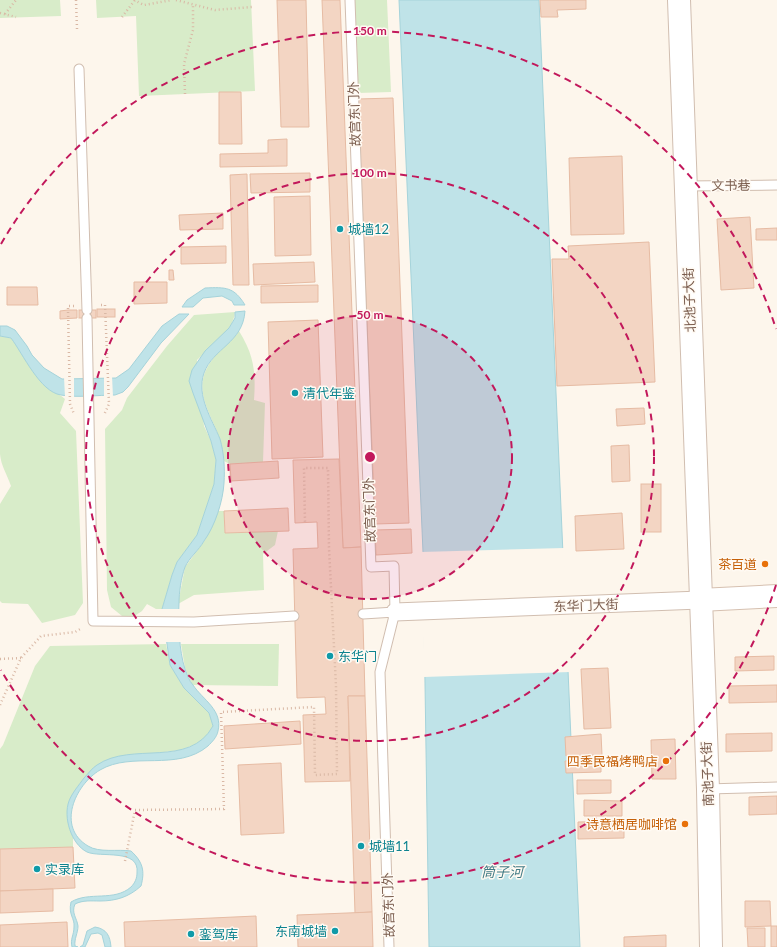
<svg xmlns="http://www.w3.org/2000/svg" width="777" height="947" font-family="Lato,'Noto Sans SC',sans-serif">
<rect width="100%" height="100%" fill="#fdf6ec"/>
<g fill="#d8ecc9">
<path d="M0,0H60L61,16L0,18Z"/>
<path d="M96,0H251L255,91L139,96L136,16L97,18Z"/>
<path d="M354,0H387L391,92L358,93Z"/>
<path d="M235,312C233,332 211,347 197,360L204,426L211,441L216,460L214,484L197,535L177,562L172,575L162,609H156L147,604L142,611L133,617L122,616L111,607L107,590L105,429L122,410L127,398L167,346L194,315Z"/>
<path d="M239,331C254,355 256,372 254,400L265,403L263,462L230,464L224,461C223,454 222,447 220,440C211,412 190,389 212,360C220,349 231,342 239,331Z"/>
<path d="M0,336L11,338C22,353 31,371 44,385C50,391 59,393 65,399L60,413L76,431L83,603L75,615L42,623L28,604L2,603L0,601V504L11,486C7,474 1,466 0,454Z"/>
<path d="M218,511H224L225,533L278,531L275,545L263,554L264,590L194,595L178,604L185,567L205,540Z"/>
<path d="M166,644L170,665L184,688L209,713L213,726L207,736L199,743L181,750L109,759L73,793L69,825L73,837V847L0,849V749L3,745L35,666L50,646Z"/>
<path d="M181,644H279L278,686L192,685L185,668Z"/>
</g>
<g fill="#bfe3e8" stroke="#a5d3da">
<path d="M399,0H539L580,947H429L423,552Z"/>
<path d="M205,288C226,287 234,287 245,305H234L232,301L222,296L203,298L193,307H182L187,300Z"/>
<path d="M245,311C243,343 213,348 204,373C196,396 212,419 220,439C224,453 225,468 224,483C223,501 215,526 204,541C199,550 189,558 185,567C181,578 179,593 179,603C178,622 179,651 185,669C187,674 189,681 193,685C203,700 223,710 218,731C217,737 212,742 208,746C177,772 132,751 100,770C75,785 56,827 88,846C99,853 118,849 131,851C143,862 145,871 141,886C129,897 116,901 100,901C91,901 83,900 75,904C71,913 77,918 78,926C78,933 74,939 75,946L78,947H72C70,939 74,935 74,927C75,918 68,915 71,902C89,891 114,902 131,887C135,883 137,878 137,873C140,848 100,858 87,852C71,844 63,817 69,801C72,793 79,785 84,778C88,774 92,768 97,765C132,741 189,769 213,726L209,713L184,688L170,665L162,609L172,575L177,562L197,535L214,484L216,460L211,441L193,393L189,381L192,370L205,351L229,328L235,318V312Z"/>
<path d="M179,314H189L161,343L128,387L123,392L115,395C98,395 78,398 61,395C40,392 23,354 11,338L0,336V326H7L15,330L27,346L32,355L44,368L62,379L116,378L129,369L162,326Z"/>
<path d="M95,927C107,929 110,936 111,947H105L102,935L98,933L91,934L85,947H80L83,945L87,931Z"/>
</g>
<g fill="#fdf6ec">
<path d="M104,376H112L113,397H104Z"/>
<path d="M64,377H74V397H65Z"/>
<path d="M564,548L570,672L424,677L421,552Z"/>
<path d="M160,609H181L183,642H164Z"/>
</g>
<g fill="#f3d5c3" stroke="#e6bba3">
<path d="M277,0H306L309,127H281Z"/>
<path d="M322,0H340L361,547L343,548Z"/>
<path d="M540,0H586V9L557,10L558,17H541Z"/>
<path d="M219,92H241L242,144H219Z"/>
<path d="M393,98L409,523L375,524L358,99Z"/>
<path d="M287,139V166L220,167V154L268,153V140Z"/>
<path d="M622,156L624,234L571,235L569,158Z"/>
<path d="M310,173V192L251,193L250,174Z"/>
<path d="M247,174L249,285H233L230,175Z"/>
<path d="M310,196L311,255L275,256L274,197Z"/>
<path d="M223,213V229L180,230L179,215Z"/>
<path d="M750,217L754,288L721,290L717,219Z"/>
<path d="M777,228V240H756V229Z"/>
<path d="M649,242L655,382L557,386L552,259H569L568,246Z"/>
<path d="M226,246V263L181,264V247Z"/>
<path d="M314,262L315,282L254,285L253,264Z"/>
<path d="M169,270H173L174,280H169Z"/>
<path d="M134,282H167V303L134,304Z"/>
<path d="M318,285V302L261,303V286Z"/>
<path d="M7,287H37L38,305H7Z"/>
<rect x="97" y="309" width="18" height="8"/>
<path d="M68,310H77V318L60,319V311Z"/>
<rect x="79" y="310" width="17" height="8"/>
<path d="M318,320L323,457L272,459L268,322Z"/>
<path d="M644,408L645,424L617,426L616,409Z"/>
<path d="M629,445L630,481L612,482L611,446Z"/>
<path d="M339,459L343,548L361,547L365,696H348L350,781L305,782L303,715L326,714L325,697L297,698L293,549L318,548L317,522L295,523L293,460Z"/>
<path d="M278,461L279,478L231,481L230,464Z"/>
<rect x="641" y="484" width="20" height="48"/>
<path d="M288,508L289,531L225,533L224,511Z"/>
<path d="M622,513L624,549L576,551L575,516Z"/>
<path d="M411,529L412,553L376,555L375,530Z"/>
<path d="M774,656V670L735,671V657Z"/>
<path d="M608,668L611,728L584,729L581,669Z"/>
<path d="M777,685V702L729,703V686Z"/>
<path d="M348,696H365L372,912L355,913Z"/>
<path d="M300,721L301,744L225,749L224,726Z"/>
<path d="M772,733V751L726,752V734Z"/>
<path d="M601,734L602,755L566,756L565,737Z"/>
<path d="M675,739L676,779H652L651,740Z"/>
<path d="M601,759V772L566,773L565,761Z"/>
<path d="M281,763L284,833L241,835L238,765Z"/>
<path d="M577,780H611V793L577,794Z"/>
<path d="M777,796V814L749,815V797Z"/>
<path d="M584,800L622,801V816H584Z"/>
<path d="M624,821V838L578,839V822Z"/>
<path d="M73,847L75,888L0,891V849Z"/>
<path d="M53,889V911L0,913V891Z"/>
<path d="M745,901H770L771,926L745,927Z"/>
<path d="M372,912L373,947H298L297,915Z"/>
<path d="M256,916L257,947H125L124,922Z"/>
<path d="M67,922L68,947H0V925Z"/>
<rect x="771" y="926" width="6" height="21"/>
<path d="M747,928H765V947H748Z"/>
<path d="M666,935V947H624V937Z"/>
</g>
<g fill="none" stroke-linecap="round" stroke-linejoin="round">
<g stroke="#d1beb0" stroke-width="11">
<g id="service">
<path d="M350,0L371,567L394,566L395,612L380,672L389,947"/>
<path d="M79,69L87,310"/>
<path d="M685,186L777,185"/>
<path d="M87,318L93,621L194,622L294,616"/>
<path d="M363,614L395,612"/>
<path d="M708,789L777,787"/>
</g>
</g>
<g stroke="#d1beb0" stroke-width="19">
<path id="minor" d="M395,612L700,600"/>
</g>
<g stroke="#d1beb0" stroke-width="24">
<path id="tertiary" d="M679,0L708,789L711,947"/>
</g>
<g stroke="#d6c0b0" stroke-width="24">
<path id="secondary" d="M700,600L777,596"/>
</g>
<g stroke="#d9b8a5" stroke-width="2.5" stroke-dasharray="1 3" stroke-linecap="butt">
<path d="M76,0L77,29"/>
<path d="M134,0L144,5L172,0"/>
<path d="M176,0L215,10L252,7"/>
<path d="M0,13L16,17"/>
<path d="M5,14L16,0"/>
<path d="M122,17L135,0"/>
<path d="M185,94L184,64L193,30V5"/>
<path d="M101,305H105L109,404L104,415"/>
<path d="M74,306H68V310L70,404L74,414"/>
<path d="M0,659L21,658"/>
<path d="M0,705L21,658L41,636L75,632L82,628"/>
<path d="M125,861L135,810L224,809L221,712L314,707L315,775L337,774L336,686L329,548L328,468H304L305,523"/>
</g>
<use href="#service" stroke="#fff" stroke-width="9"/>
<use href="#minor" stroke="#fff" stroke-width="17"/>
<use href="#tertiary" stroke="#fff" stroke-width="22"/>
<use href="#secondary" stroke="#fff" stroke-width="22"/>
</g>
<circle cx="370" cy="457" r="142" fill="#c2185b" fill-opacity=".12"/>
<g fill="none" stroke="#c2185b" stroke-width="2" stroke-dasharray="7 5">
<circle cx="370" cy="457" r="142"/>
<circle cx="370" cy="457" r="284"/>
<path d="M776 585A426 426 0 0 1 1 670M1 244A426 426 0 0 1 776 329"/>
</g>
<g fill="#0f9aa8" stroke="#fffaf3" stroke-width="1.5">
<circle cx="340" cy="229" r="4"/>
<circle cx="295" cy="393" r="4"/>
<circle cx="330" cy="656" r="4"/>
<circle cx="361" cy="846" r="4"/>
<circle cx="37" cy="869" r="4"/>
<circle cx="335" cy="931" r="4"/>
<circle cx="191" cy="934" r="4"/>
</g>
<g fill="#e8710a" stroke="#fffaf3" stroke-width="1.5">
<circle cx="765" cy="564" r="4"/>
<circle cx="666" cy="761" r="4"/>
<circle cx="685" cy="824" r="4"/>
</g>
<g text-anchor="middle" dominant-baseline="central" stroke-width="3" stroke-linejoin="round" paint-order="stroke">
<g font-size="13" fill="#7a5c4d" stroke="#fffaf3">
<text transform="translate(354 114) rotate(-92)">故宫东门外</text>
<text transform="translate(731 185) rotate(-1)">文书巷</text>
<text transform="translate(689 300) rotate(-92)">北池子大街</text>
<text transform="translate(369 510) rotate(-92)">故宫东门外</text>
<text transform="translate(586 605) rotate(-2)">东华门大街</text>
<text transform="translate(707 774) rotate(-92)">南池子大街</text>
<text transform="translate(388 905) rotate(-92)">故宫东门外</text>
</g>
<g font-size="13" fill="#0d838f" stroke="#fffaf3" text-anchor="start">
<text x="348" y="229">城墙12</text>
<text x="303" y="393">清代年鉴</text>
<text x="338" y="656">东华门</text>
<text x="369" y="846">城墙11</text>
<text x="45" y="869">实录库</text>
<text x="327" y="931" text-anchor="end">东南城墙</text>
<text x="199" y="934">銮驾库</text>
</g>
<g font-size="13" fill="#c56008" stroke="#fffaf3" text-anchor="end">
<text x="757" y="564">茶百道</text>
<text x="658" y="761">四季民福烤鸭店</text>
<text x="677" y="824">诗意栖居咖啡馆</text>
</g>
<g font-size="14" font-style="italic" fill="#437c86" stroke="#fffaf3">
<text x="502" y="871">筒子河</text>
</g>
</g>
<circle cx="370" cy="457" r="6" fill="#c2185b" stroke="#fffaf3" stroke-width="2"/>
<g font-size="12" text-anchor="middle" font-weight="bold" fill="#c2185b" stroke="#fffaf3" stroke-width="3" stroke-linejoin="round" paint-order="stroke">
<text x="370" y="35">150 m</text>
<text x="370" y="177">100 m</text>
<text x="370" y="319">50 m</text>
</g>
</svg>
